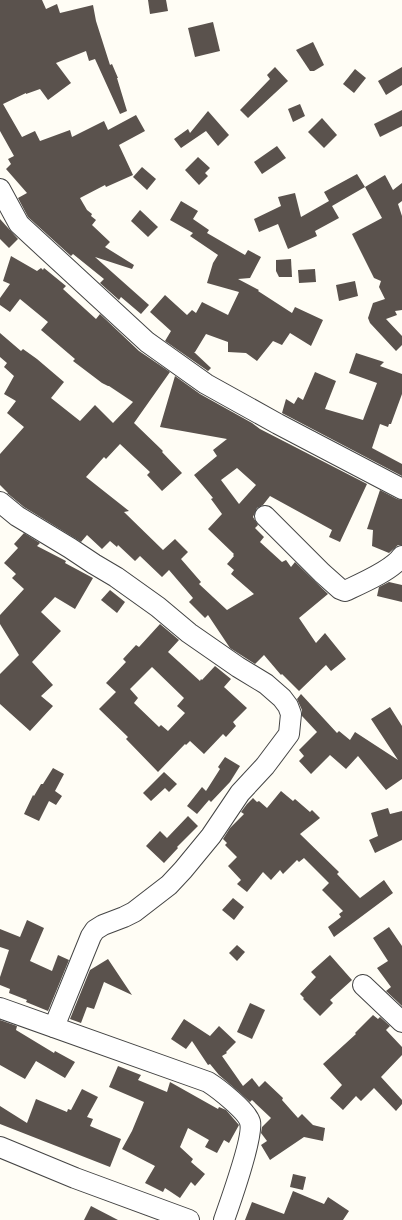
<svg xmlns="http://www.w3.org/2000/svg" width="402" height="1220" font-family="'Playfair Display',serif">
<rect width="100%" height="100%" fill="#fffdf5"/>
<g fill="#5a524d" fill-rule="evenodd">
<path d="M0,0H42L46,9L57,4L60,13L93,5L96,21L110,65L112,64L118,78H117L127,111L120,114L95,59L89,61L86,51L56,63L71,83L48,100L40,89L26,94V93L3,104L22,137L35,131L40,141L70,130L72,137L104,121L108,130L136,115L145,131L119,145L133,175L106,187L105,185L80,198L87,210L92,214L91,216L96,220L92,225L110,242L105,247L134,265L132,269L95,257L149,305L141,314L121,297L119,300L100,283L104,279L73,254L71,256L28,217L18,198L27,193L6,169L11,164L8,159L14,156L0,131Z"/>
<path d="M148,0H166L168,11L150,14Z"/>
<path d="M213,22L220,51L195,57L188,28Z"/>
<path d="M313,42L324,65L314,71H310L296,50Z"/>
<path d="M275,67L288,81L248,118L240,110L270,79L267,75Z"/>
<path d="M402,67V85L386,95L378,81Z"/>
<path d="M355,69L366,78L354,93L343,84Z"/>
<path d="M300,104L305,116L293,122L288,109Z"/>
<path d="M402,110V126L380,137L374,124Z"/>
<path d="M208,111L229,135L218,146L206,131L181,148L174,139L188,129L190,133Z"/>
<path d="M322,118L337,135L324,148L308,132Z"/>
<path d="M277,146L286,158L262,174L254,162Z"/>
<path d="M198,157L210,168L205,173L208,176L199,185L185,170Z"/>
<path d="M142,167L156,179L147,190L133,177Z"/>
<path d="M357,174L365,187L332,206L339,218L315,231L317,236L288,249L278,224L259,232L254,219L281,206L278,197L295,193L301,217L329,201L324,192Z"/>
<path d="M385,175L393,190L402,183V201L398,204L402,216V310L395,311L397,315L386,319L402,336V345L396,351L370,323L368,318L373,303L385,299L379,287L381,281L374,278L352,234L382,218L365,187Z"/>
<path d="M181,201L198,211L193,219L209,230L207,233L245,255L248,250L261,257L250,278L238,279L259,290L258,291L292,313L295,307L323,320L311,346L290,333L282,345L273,341L257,361L246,353L228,352V342L206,334L195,352H194L211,368L208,371L165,341L171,331L150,312L165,295L187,315L192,310L196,313L202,302L228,315L239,292L207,283L213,263L218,255L190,236L193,233L170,220Z"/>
<path d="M140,210L158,227L148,237L131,221Z"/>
<path d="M0,219L18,239L9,248L0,239Z"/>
<path d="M11,256L37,271L41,268L43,270L44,268L66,286L63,289L96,319L100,314L139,351L170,372L134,423L163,451L162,452L182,473L162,491L147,475L150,472L120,444L106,459L104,457L86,477L129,511L124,512L163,550L175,539L188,552L181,559L201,582L199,584L227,610L254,594L231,574L234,570L227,564L234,556L233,555L234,554L208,529L222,514L211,499L213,498L194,475L217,456L213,450L227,439L160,427L175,376L200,394L252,423L260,429L367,484L340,542L329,537L332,530L270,496L263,505L257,508L253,517L258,525L255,528L264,537L260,542L282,562L286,560L291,567L295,562L328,594L299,618L316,643L325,633L346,659L331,671L326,665L299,691L282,674L281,675L264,655L255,664L230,648L208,615L205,618L189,602L193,598L169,570L162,577L140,556L135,561L118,545L117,547L110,541L102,549L87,535L81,542L24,507L7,493H8L0,485V454L24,427L7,413L16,401L4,394L14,376L4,367L7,363L0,357V333L21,351L23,349L37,359L64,382L51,398L80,421L95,405L113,423L133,402L109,386H108L102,383L73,361L75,359L41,330L48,322L20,299L10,312L0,305V298L10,284L3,281ZM237,468L256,485L239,504L221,480Z"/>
<path d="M291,259L292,277H279L276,271V260Z"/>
<path d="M315,269L316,282L299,283L298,270Z"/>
<path d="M355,281L358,296L339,301L336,285Z"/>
<path d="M356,353L384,362L380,366L402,374V394L391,424H389L388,427L380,424L372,448L402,464V476L282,413L286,399L294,404L298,397L303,400L315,372L336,381L325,409L363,420L377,383L349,373Z"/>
<path d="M380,490L397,499L402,500V545H398L389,553L372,546L373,530L367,529Z"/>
<path d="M24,533L40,543L37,546L66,561L65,563L93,578L75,609L55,597L41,612L61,631L32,662L53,685L41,696L53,706L30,731L0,704V674L19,655L0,624V615L24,589L12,578L16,574L4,563L18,548L14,544Z"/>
<path d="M389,582L402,585V602L377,596L379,587Z"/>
<path d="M110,590L125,602L117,613L101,600Z"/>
<path d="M160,624L179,640L168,652L200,681L201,679L202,680L215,666L231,679L224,687L247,708L233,722L236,726L226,737L223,734L204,754L190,741L186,745L185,744L158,772L126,739L128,737L99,709L116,692L106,683L126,662L123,659L136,645L139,647ZM152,667L184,698L177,706L185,713L168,731L161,725L159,727L134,703L138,698L130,689Z"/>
<path d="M301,694L337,733L339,731L350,740L355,732L398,760L371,719L390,707L402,726V779L386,790L358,756L346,769L330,755L311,774L299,761L304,756L299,750L317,732L302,716V710L297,699Z"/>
<path d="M225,757L240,766L230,782L211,802L209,800L197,814L187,806L202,787L206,791L220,769L218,767Z"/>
<path d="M53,768L64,774L55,791L62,796L56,805L49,801L39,821L24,814L33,795L34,796L41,784H43Z"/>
<path d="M164,772L177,784L169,792L165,788L151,801L143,793Z"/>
<path d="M281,791L293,801L295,799L310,812L312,810L320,818L300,834L339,872L337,874L360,898L384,880L393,893L334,937L328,927L341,917L339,914L343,911L322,890L329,883L304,858L299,862L297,860L283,874L280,870L271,880L263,872L247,892L237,884L241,880L228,866L237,857L225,845L227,843L223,839L230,828L244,814L241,812L247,804L253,798L257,802L259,801L267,808Z"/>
<path d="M388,808L390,814L402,811V840L375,853L369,840L378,836L371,813Z"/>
<path d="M188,816L198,826L177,847L178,848L164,863L146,846L160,831L167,838Z"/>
<path d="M233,898L244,907L234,920L222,910Z"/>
<path d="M27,920L44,928L30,961L52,971L58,955L69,960L48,1011L26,1002L27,1000L9,993L10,989L0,985V977L9,950L0,947V929L20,937Z"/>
<path d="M389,927L402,946V1006L386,991L391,987L377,968L388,961L373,938Z"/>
<path d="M237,945L245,952L237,961L229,953Z"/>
<path d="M330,955L352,980L330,1000L333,1003L320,1016L303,999L304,998L300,994L316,977L311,972Z"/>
<path d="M108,959L132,995L104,982L94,1009L87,1007L81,1023L70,1019L90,970Z"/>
<path d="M250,1003L265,1010L252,1039L237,1032Z"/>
<path d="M373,1015L378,1019L380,1017L390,1026L386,1030L402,1047V1055L381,1077L402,1100V1104L396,1111L374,1088L361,1101L356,1096L343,1110L330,1098L342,1085L323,1064L356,1034L355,1033Z"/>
<path d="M184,1019L210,1036L219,1026L236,1042L226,1052L227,1053L222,1056L243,1086L252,1078L259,1087L265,1081L283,1098L282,1100L298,1118L302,1114L313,1125L325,1128L323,1141L304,1137L270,1160L261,1145L267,1141L261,1133L262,1127L271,1118L252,1100L250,1102L239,1092L219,1075L210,1064L208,1065L192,1041L186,1049L171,1039Z"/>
<path d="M0,1020L17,1026L16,1030L54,1053L55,1051L75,1062L65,1078L36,1061L25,1079L0,1065Z"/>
<path d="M118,1066L141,1075L138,1080L167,1092L170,1082L218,1109L219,1107L226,1110L239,1125L229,1143L224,1140L217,1153L205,1147L209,1140L188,1128L180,1147L193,1159L191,1162L205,1174L195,1186L191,1182L180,1198L165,1188L163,1192L145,1183L155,1166L122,1149L132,1131L144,1102L109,1087Z"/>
<path d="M82,1089L98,1097L87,1117L93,1119L90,1126L121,1139L110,1167L0,1124V1106L27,1123L36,1099L67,1112L68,1109L71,1110Z"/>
<path d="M293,1174L306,1177L303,1190L290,1187Z"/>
<path d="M293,1191L324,1204L328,1197L349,1211L343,1220H245L252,1202L284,1214Z"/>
<path d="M91,1206L118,1220H84Z"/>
</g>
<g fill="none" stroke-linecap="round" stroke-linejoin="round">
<g stroke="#444" stroke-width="22">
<g id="minor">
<path d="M0,189L19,224L147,342L206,384L278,424L402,489"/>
<path d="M0,502L17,516L70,548L94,564L116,577L158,607L189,633L238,667L266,684L282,698L288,706L291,714L289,734L265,766L240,793L211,836L183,870L169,885L134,912L124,917L103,925L95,930L91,936L54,1027"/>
<path d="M265,516L322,573L340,589L345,591C360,584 393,570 402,556"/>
<path d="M363,985L402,1022"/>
<path d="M0,1008L208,1082C219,1089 247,1111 250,1122C254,1136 230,1203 224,1220"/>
<path d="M0,1147L75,1178L189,1220"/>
</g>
</g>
<use href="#minor" stroke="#fff" stroke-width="20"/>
</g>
</svg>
